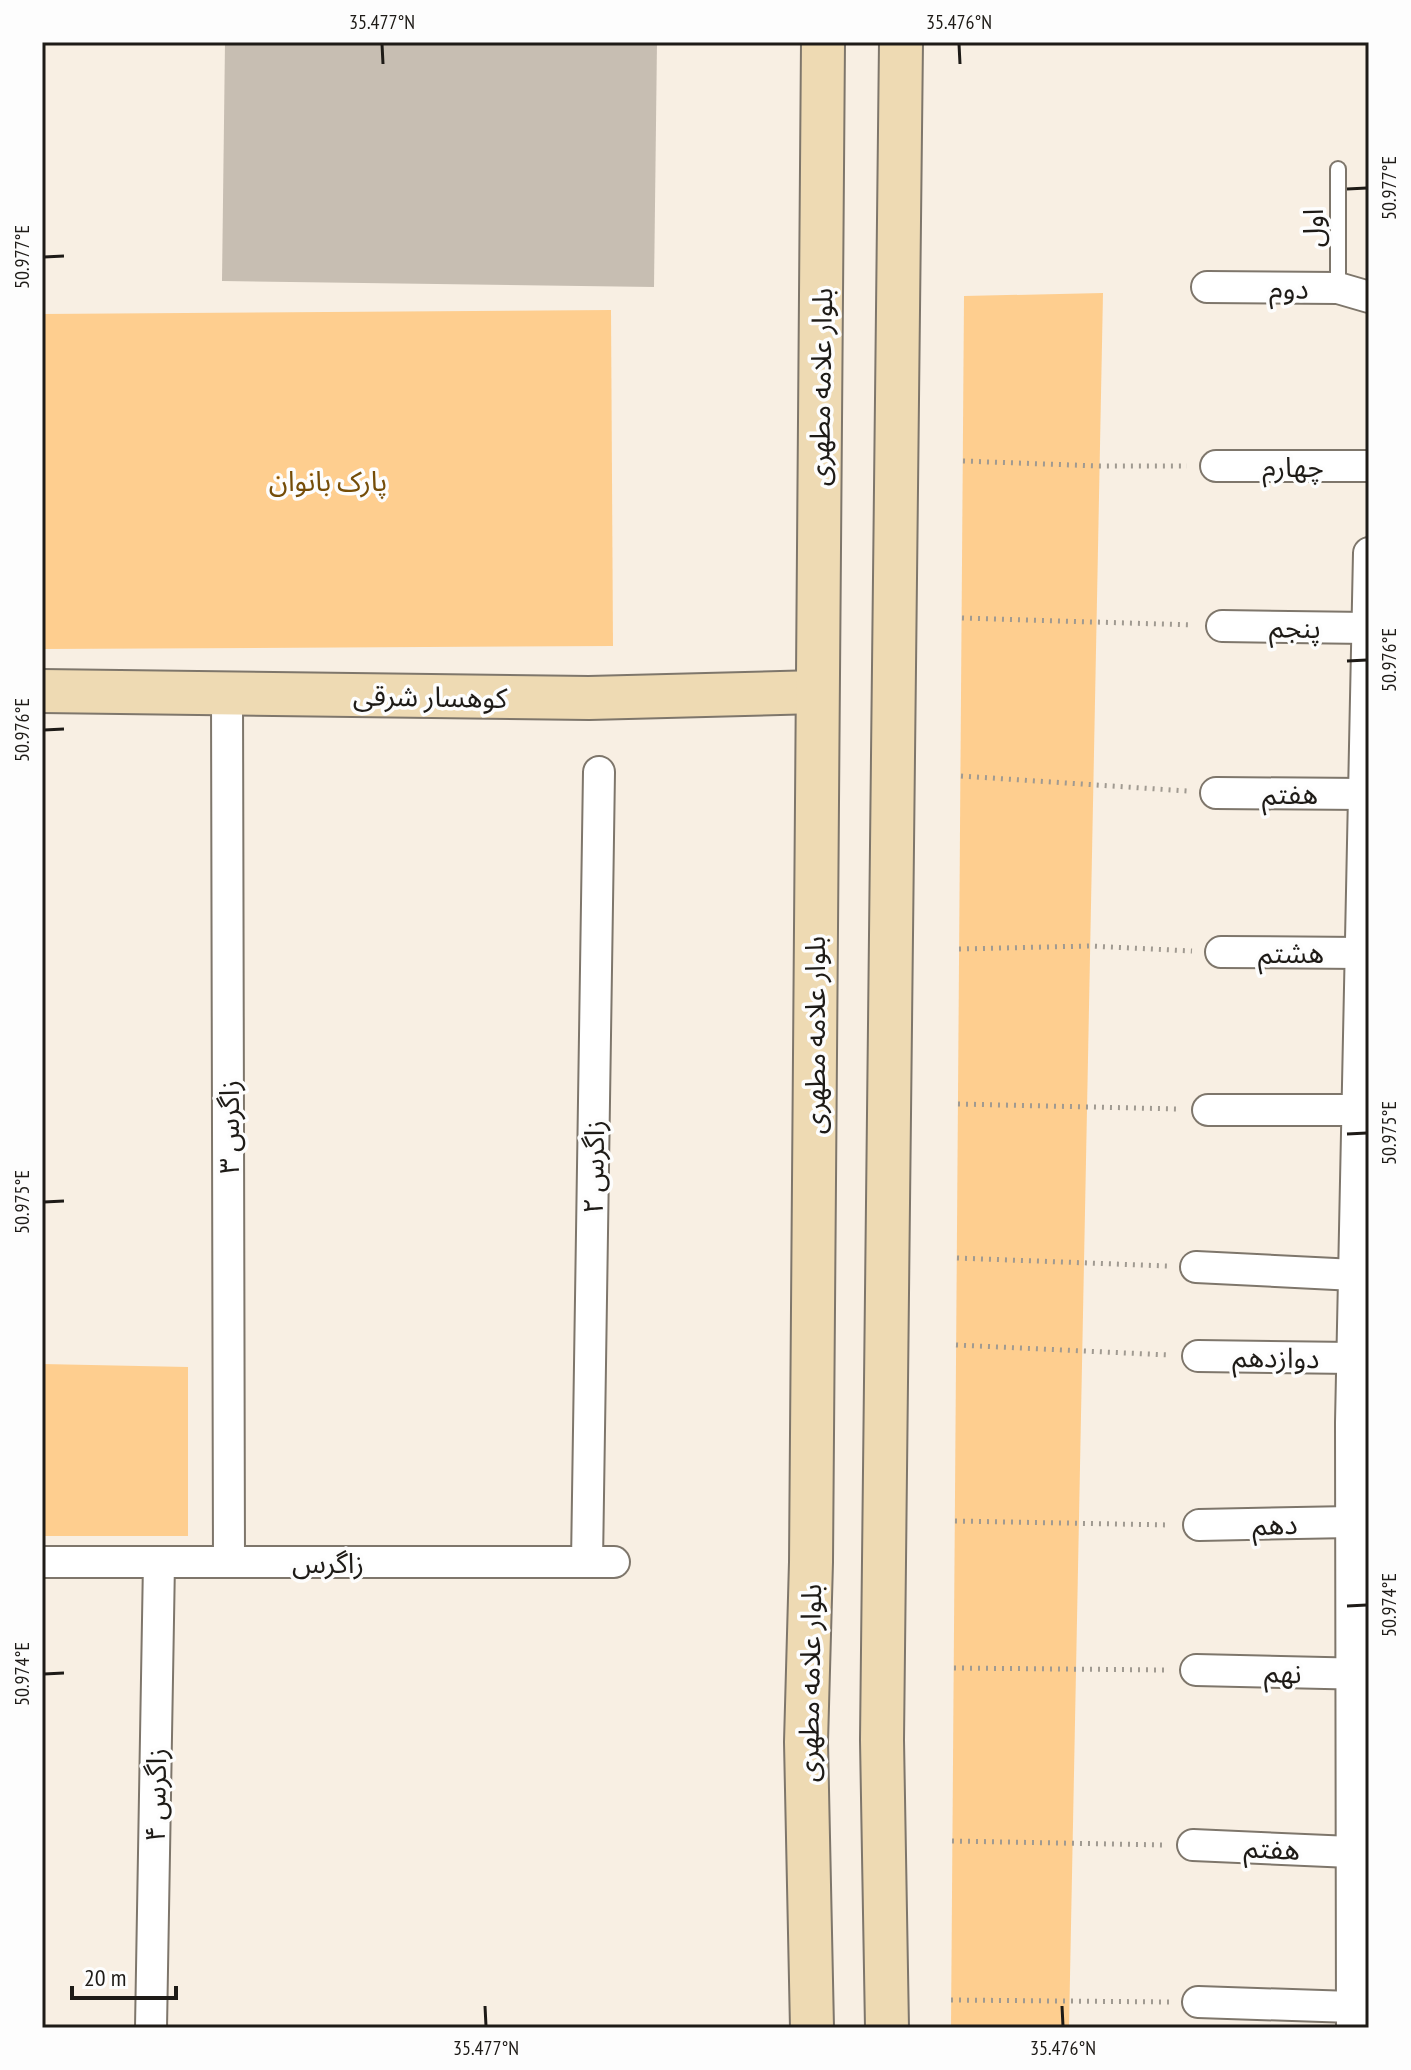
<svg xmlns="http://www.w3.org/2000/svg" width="1411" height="2070" font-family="'PT Sans Narrow','Noto Sans Arabic',sans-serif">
<rect width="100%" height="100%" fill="#f8efe3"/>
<g fill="#fece8f">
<path d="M1103,293L1069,2028H951L964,296Z"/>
<path d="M611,310L613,646L42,649V314Z"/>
<path d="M42,1364L188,1367V1536H42Z"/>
</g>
<path fill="#c7beb2" d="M225,42H657L654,287L222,281Z"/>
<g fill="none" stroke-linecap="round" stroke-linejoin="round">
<g stroke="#7e766b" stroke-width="18">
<path id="lane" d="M1338,288V169"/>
</g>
<g stroke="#7e766b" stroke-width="34">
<g id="street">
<path d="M1207,287L1338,288L1369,297"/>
<path d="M1216,466H1369"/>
<path d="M1222,626L1368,628"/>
<path d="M227,693L229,1562"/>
<path d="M1216,793L1364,794"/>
<path d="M1221,952L1361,953"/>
<path d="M1208,1110H1358"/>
<path d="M1196,1267L1355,1275"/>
<path d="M1198,1356L1353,1358"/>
<path d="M1199,1525L1351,1522"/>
<path d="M42,1562H614"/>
<path d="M587,1562L599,772"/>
<path d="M1196,1670L1369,1674"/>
<path d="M1193,1845L1351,1852"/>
<path d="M1198,2002L1352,2007"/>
<path d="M151,2028L159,1562"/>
<path d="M1352,2028L1351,1423L1369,553"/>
</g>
</g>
<g stroke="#7e766b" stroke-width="46">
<g id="secondary">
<path d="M42,691L589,698L817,692"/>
<path d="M812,2028L806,1742L811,1562L823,42"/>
<path d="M887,2028L882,1740L901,42"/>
</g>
</g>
<g stroke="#a09a91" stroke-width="5" stroke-dasharray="2 6" stroke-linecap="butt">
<path d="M963,461L1099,466H1187"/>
<path d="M962,618L1193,625"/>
<path d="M961,776L1187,791"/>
<path d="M959,949L1090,946L1192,951"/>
<path d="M958,1104L1179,1109"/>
<path d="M957,1258L1167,1266"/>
<path d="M956,1345L1169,1355"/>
<path d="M955,1521L1170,1525"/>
<path d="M954,1668L1167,1670"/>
<path d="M952,1841L1164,1845"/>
<path d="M951,2000L1169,2002"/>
</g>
<use href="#lane" stroke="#fff" stroke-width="14"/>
<use href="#street" stroke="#fff" stroke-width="30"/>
<use href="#secondary" stroke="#eedab3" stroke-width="42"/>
</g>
<path fill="none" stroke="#1e1b17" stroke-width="3" d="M382,44L383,64M959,44L960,64M1347,189L1367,188M44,257L64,256M1347,661L1367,660M44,730L64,729M1347,1134L1367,1133M44,1202L64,1201M1347,1606L1367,1605M44,1674L64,1673M485,2006L486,2026M1062,2006L1063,2026"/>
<g text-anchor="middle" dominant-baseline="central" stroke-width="7" stroke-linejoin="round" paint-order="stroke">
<g font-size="28" fill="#1e1b17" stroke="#fdfdfd">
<text transform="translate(1312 228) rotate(-90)">اول</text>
<text transform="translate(1289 288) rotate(1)">دوم</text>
<text transform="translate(820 387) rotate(-89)">بلوار علامه مطهری</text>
<text x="1293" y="466">چهارم</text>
<text transform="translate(1295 627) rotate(1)">پنجم</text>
<text transform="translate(430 696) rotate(1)">کوهسار شرقی</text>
<text x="1290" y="793">هفتم</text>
<text x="1291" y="952">هشتم</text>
<text transform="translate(814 1035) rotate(-90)">بلوار علامه مطهری</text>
<text transform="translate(228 1127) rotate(-90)">زاگرس ۳</text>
<text transform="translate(593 1167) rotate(-89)">زاگرس ۲</text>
<text transform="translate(1276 1357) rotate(1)">دوازدهم</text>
<text transform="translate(1275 1524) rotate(-1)">دهم</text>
<text x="328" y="1562">زاگرس</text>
<text transform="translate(1283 1672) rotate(2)">نهم</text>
<text transform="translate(809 1683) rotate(-89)">بلوار علامه مطهری</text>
<text transform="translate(155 1795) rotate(-89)">زاگرس ۴</text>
<text transform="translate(1272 1848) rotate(3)">هفتم</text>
</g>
<g font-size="28" fill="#754d08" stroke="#fdfdfd">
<text x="328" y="480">پارک بانوان</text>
</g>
</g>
<rect width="1411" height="2070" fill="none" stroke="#fdfdfd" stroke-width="88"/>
<path d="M72 1986v12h104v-12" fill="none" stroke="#1e1b17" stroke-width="4"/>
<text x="84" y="1986" font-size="24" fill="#1e1b17" stroke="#fdfdfd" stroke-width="6" paint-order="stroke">20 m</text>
<rect x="44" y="44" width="1323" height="1982" fill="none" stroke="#1e1b17" stroke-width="3"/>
<g font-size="20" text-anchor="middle" fill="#1e1b17">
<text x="382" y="29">35.477°N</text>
<text x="959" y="29">35.476°N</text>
<text transform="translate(1389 188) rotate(-90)" y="7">50.977°E</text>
<text transform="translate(22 257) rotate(-90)" y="7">50.977°E</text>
<text transform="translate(1389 660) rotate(-90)" y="7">50.976°E</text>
<text transform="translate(22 730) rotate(-90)" y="7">50.976°E</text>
<text transform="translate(1389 1133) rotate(-90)" y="7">50.975°E</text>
<text transform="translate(22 1202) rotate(-90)" y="7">50.975°E</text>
<text transform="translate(1389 1605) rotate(-90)" y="7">50.974°E</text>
<text transform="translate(22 1674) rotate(-90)" y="7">50.974°E</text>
<text x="486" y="2055">35.477°N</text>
<text x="1063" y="2055">35.476°N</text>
</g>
</svg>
